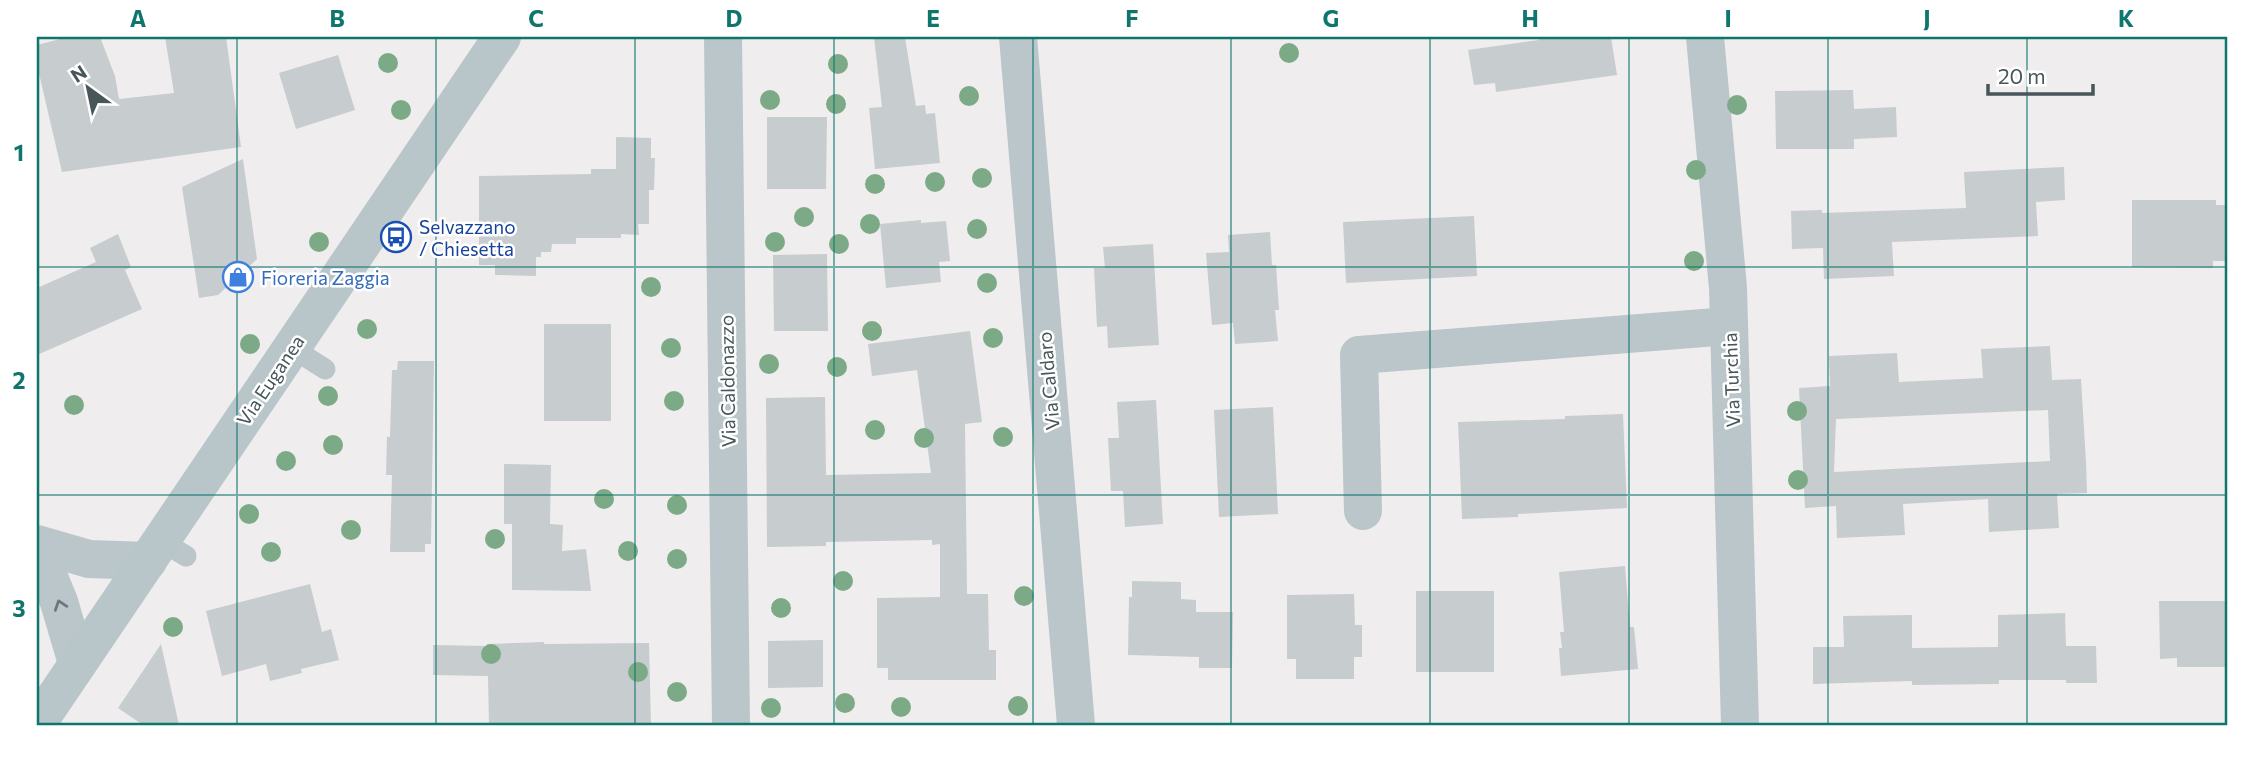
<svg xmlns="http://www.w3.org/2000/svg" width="2264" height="762" font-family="Commissioner,sans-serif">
<rect width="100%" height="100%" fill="#f0edee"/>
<g fill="#c7cccf" fill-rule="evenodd">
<path d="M68,37H100L115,76L119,99L174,93L165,37H226L241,147L62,172L37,65V45Z"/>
<path d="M874,37H905L916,106L925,105L926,114L935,113L940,163L875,169L869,108L882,107Z"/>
<path d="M1539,37H1611L1617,75L1496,92L1495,83L1474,85L1468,50L1539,40Z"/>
<path d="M338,55L355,110L296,129L279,73Z"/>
<path d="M1853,90L1854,109L1896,107L1897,137L1854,139V149H1776L1775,91Z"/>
<path d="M767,117H827L826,189H767Z"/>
<path d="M616,137L651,138V158H655L654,190H649V224H638L639,235L621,234V238H576V244H552L551,252H541V257H536V276L495,275V265H479V176L591,174V169H616Z"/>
<path d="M243,159L257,259L218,295L199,298L182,187Z"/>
<path d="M2064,167L2065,200L2036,202L2038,236L1892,242L1894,276L1824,279L1823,248L1792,249L1791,211L1822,210V213L1966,208L1964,172Z"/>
<path d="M2132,200H2216V205H2227V261H2213V268L2132,267Z"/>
<path d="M1474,216L1477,276L1346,283L1343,222Z"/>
<path d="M921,220V223L946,221L950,261L939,262L941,282L886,288L880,224Z"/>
<path d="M1270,232L1272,265H1276L1279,310H1275L1278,341L1235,344L1233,323L1212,325L1206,253L1229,252L1228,235Z"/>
<path d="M118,234L131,267L125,270L142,309L37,355V288L96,262L90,248Z"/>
<path d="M1153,244L1159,345L1108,348L1107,326L1097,327L1094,268H1105L1103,247Z"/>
<path d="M827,254L828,331H774L773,255Z"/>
<rect x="544" y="324" width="67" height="97"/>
<path d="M970,331L982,422L965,424L967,594H988L989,650H996V680H888V668H877V598L940,597V544L932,545V540L826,542V546L767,547L766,398L825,397L826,475L931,473L917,370L872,376L868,344Z"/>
<path d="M2050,346L2052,380L2081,379L2086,462L2087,493L2057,494L2059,528L1989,532L1988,499L1903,504L1905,535L1837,538L1836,506L1805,508L1799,388L1830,386L1829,356L1897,353L1899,382L1983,378L1981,349ZM2048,410L2050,461L1834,472L1836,419Z"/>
<path d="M398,361H434L431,544H425V552H390L392,475H386L387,437H390L392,370H397Z"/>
<path d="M1156,400L1163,524L1125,527L1123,491H1111L1108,438H1119L1117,402Z"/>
<path d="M1273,407L1278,514L1219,517L1214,410Z"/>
<path d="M1623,414L1627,508L1518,514V517L1462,519L1458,422L1565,419V416Z"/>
<path d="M504,464L551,465L550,524L563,525L562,551L586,549L591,591L512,590V524H504Z"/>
<path d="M1625,566L1630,627H1634L1638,669L1561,676L1559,648H1562L1560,632H1564L1559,572Z"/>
<path d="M1132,581L1181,582V599L1196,600V612H1233L1232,668H1199V657L1128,655L1129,597H1132Z"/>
<path d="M310,584L322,632L331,629L339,660L301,669L302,673L270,681L266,664L222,676L206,611Z"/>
<rect x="1416" y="591" width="78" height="81"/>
<path d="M1354,594L1355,625H1362V657H1354V679H1296V659H1287V595Z"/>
<path d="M2159,601H2227V667H2177V658L2160,659Z"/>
<path d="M2065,613L2066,646H2096L2097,683H2066V680H1999V684L1912,685V681L1813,684V647H1844L1843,616L1912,615V648L1998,647V615Z"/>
<path d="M823,640V687L768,688V641Z"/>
<path d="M544,642V644L649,643L651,725H489L488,676L433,675V645L487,646V644Z"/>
<path d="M161,644L179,725H143L118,708Z"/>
</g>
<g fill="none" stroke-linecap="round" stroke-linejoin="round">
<g stroke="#bac6c9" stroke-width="21">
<path d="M292,348L325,369"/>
<path d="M161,541L186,556"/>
</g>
<g stroke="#bac6c9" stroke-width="38">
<path d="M723,37L731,725"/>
<path d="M1018,37L1076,725"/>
<path d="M1705,37L1728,288L1740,725"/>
<path d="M1363,511L1359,355L1729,326"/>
<path d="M37,544L89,559L148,561"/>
<path d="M37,548L59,602L77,663"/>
</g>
<path stroke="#b8c6ca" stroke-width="38" d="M37,724L502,37"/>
</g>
<g fill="#7daa86">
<circle cx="1289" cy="53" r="10"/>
<circle cx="388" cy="63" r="10"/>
<circle cx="838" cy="64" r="10"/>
<circle cx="969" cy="96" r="10"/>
<circle cx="770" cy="100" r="10"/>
<circle cx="836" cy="104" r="10"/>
<circle cx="1737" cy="105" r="10"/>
<circle cx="401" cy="110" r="10"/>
<circle cx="1696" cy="170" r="10"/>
<circle cx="982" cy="178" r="10"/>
<circle cx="935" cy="182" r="10"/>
<circle cx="875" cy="184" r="10"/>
<circle cx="804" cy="217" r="10"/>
<circle cx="870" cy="224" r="10"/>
<circle cx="977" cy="229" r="10"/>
<circle cx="319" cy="242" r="10"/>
<circle cx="775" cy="242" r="10"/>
<circle cx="839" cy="244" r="10"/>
<circle cx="1694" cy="261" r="10"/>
<circle cx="987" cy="283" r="10"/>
<circle cx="651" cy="287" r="10"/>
<circle cx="367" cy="329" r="10"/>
<circle cx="872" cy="331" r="10"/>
<circle cx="993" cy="338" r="10"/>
<circle cx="250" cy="344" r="10"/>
<circle cx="671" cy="348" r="10"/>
<circle cx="769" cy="364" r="10"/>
<circle cx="837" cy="367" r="10"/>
<circle cx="328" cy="396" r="10"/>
<circle cx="674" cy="401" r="10"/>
<circle cx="74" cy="405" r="10"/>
<circle cx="1797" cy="411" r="10"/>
<circle cx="875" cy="430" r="10"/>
<circle cx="1003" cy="437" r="10"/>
<circle cx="924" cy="438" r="10"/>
<circle cx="333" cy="445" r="10"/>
<circle cx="286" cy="461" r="10"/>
<circle cx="1798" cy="480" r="10"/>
<circle cx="604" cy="499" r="10"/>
<circle cx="677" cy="505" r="10"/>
<circle cx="249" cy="514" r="10"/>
<circle cx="351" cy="530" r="10"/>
<circle cx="495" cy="539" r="10"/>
<circle cx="628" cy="551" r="10"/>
<circle cx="271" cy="552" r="10"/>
<circle cx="677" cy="559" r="10"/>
<circle cx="843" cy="581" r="10"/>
<circle cx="1024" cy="596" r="10"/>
<circle cx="781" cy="608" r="10"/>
<circle cx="173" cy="627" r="10"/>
<circle cx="491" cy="654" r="10"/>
<circle cx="638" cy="672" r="10"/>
<circle cx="677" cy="692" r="10"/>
<circle cx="845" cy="703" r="10"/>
<circle cx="1018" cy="706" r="10"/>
<circle cx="901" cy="707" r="10"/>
<circle cx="771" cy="708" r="10"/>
</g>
<defs><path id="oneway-chevron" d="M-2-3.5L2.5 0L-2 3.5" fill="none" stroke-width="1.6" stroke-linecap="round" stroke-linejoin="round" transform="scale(1.75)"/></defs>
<use stroke="#6a787b" href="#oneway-chevron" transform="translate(60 605) rotate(-109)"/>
<path fill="none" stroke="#0f766e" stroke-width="2" stroke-opacity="0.55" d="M237,37V725M436,37V725M635,37V725M834,37V725M1033,37V725M1231,37V725M1430,37V725M1629,37V725M1828,37V725M2027,37V725M37,267H2227M37,495H2227"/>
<defs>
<g id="bus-ring" transform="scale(1.575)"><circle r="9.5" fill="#fff" stroke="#1a4fb4" stroke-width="1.5"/><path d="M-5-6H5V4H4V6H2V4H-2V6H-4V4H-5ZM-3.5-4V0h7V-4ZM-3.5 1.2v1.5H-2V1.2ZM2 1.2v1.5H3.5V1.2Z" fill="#1a4fb4"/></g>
<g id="shop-ring" transform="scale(1.575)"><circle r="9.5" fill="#fff" stroke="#3f7fe0" stroke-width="1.5"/><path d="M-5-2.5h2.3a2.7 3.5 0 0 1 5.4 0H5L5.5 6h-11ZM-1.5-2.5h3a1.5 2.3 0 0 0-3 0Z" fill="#3f7fe0"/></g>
</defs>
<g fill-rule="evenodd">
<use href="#bus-ring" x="396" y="237"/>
<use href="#shop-ring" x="238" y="277"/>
</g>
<g text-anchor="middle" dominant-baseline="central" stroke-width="5" stroke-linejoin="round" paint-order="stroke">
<g font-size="19" fill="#164399" stroke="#fff" text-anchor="start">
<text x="419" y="226">Selvazzano<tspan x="419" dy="22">/ Chiesetta</tspan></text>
</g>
<g font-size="19" fill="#366cbe" stroke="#fff" text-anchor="start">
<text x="261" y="277">Fioreria Zaggia</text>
</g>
<g font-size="19" fill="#475659" stroke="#fff">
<text transform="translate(270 380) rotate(-56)">Via Euganea</text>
<text transform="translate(1731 380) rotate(-92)">Via Turchia</text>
<text transform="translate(727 381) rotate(-91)">Via Caldonazzo</text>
<text transform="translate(1048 381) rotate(-95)">Via Caldaro</text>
</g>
</g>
<rect width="2264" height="762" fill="none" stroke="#ffffff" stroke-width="77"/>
<g transform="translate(88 88) rotate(327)" stroke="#ffffff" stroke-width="5" paint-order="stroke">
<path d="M0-5L12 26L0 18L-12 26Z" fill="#475659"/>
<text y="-10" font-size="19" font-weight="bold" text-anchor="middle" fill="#475659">N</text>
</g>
<path d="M1988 84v10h105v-10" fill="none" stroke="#475659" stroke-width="3.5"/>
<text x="1998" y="84" font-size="21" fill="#475659" stroke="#ffffff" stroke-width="5" paint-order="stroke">20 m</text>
<rect x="38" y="38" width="2188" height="686" fill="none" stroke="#0f766e" stroke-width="2.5"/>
<g font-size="23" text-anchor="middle" font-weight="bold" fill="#0f766e">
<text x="138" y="27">A</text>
<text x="337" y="27">B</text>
<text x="536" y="27">C</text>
<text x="734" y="27">D</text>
<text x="933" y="27">E</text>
<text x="1132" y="27">F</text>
<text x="1331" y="27">G</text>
<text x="1530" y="27">H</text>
<text x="1728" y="27">I</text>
<text x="1927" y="27">J</text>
<text x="2126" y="27">K</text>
<text x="19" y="161">1</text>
<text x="19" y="389">2</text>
<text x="19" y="617">3</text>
</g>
</svg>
